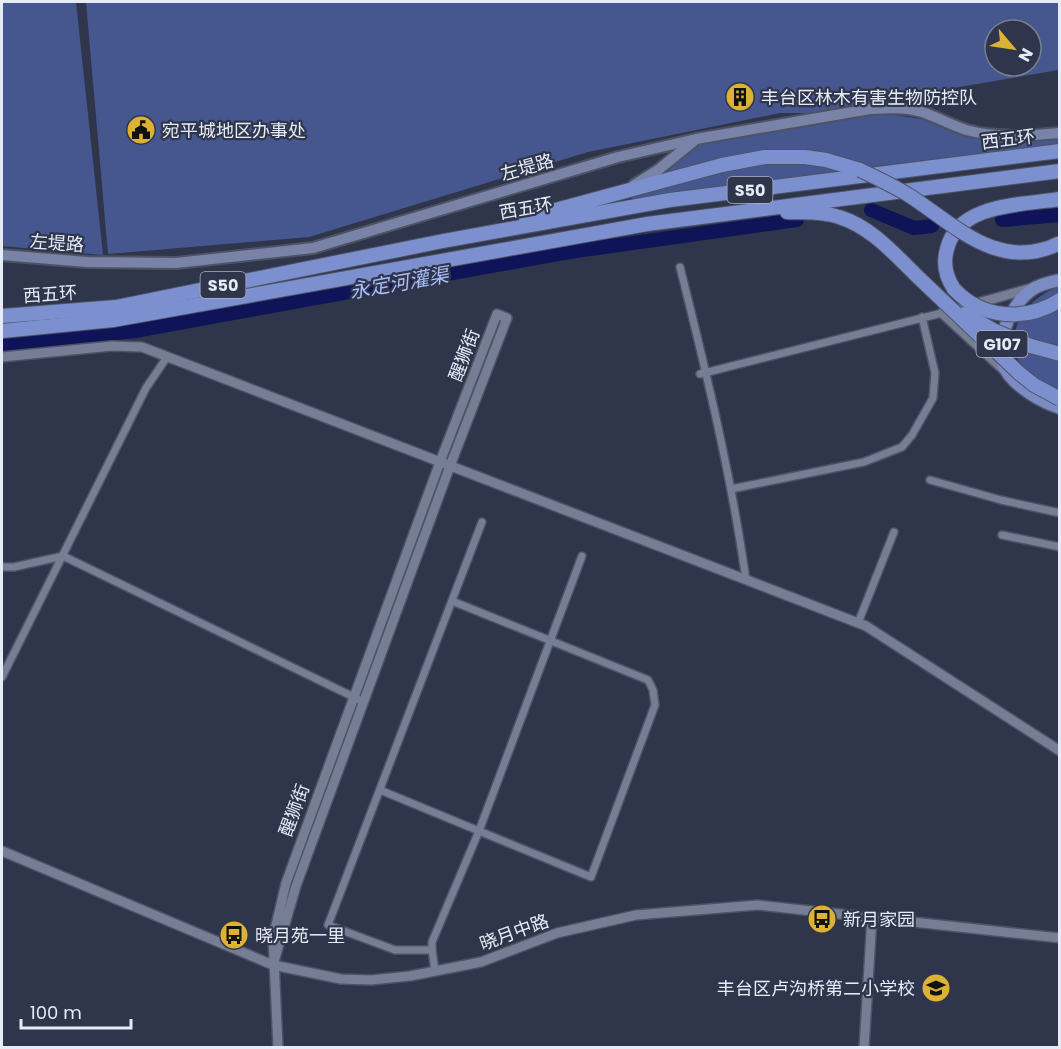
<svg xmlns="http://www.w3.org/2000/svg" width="1061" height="1049" font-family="Poppins,'Noto Sans SC',sans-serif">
<rect width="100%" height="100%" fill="#2f354a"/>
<g fill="#46578f" fill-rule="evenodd">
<path d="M2,2H76L103,255L2,246Z"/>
<path d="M86,2H1059V70L918,94L837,113H780L588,152L309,237L108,254ZM995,30H1031V66H995Z"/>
<path d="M876,112L927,120L966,135L1059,137V144L886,165L629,201L660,173L701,142Z"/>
<path d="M1059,287V392C1046,385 1027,375 1019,362C1002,330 1030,296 1059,287Z"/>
</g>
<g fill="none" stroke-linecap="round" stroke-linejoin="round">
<g stroke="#0e1457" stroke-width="14">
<path d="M871,210L914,228L932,226"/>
<path d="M1002,220L1060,215"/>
<path d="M2,345L135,331L569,252L797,220"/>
</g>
<g stroke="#4d5364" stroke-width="10">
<g id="minor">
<path d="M680,267C706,371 731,474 746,580"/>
<path d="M700,374L942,313"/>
<path d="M930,480L1001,500L1060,513"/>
<path d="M731,489L864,462L902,447L912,435L933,398L935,373L922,317"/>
<path d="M1002,535L1060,547"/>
<path d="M2,567H14L63,556L364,702"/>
<path d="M452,601L648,680L653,690L655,705L591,877L479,831L582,556"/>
<path d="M858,623L894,532"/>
<path d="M2,677L146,388L167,357"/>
<path d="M380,790L479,831L432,942V950"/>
<path d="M435,971L432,950H395L328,925L482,522"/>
</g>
</g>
<g stroke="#4d5364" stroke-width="12">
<g id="tertiary">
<path d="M942,313L1032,288"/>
<path d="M942,313L1006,372"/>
<path d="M2,357L112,346L142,347L866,626L1060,751"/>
<path d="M2,851L273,965L341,979L371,980L410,976L481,962L557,933L636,915L758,905L1060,938"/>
<path d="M273,965L296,886L450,466L507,318L497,314L440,462L286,883L273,938L278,1048"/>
<path d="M864,1048L872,917"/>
</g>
</g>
<g stroke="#4d5364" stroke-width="14">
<g id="secondary">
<path d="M634,185L658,170L694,141"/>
<path d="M2,255L87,262L176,263L313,248L618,157L696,139L870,109C887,108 905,107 922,112C937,117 951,125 966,130C996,138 1028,136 1060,133"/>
</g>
</g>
<g stroke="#4d5364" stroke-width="15">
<path id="trunk" d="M1060,280C1051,282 1040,284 1033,289C1009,305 990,349 1009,375C1021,390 1042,402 1060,408"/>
</g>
<g stroke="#4d5364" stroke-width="16">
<g id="motorway">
<path d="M787,212C804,213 822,211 839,217C872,227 896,256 920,279"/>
<path d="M526,218L722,165L765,157H805L826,160L860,170"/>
<path d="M954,289C946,277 943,263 947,249C958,203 1022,205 1060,199"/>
<path d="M2,316L116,307L443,241L670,200L1060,151"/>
<path d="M2,331L113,320L647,224L1060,171"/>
<path d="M1031,346L1060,354"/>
</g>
</g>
<use href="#minor" stroke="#767e96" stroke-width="7"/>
<use href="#tertiary" stroke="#767e96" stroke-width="9"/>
<use href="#secondary" stroke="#7883a7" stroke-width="10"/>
<use href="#trunk" stroke="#7b8cc4" stroke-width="12"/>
<use href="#motorway" stroke="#7c90d0" stroke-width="14"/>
<g stroke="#4d5364" stroke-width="16" stroke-linecap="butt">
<g id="motorway-bridge">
<path d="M860,170C877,178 894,186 910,196C956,226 1000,273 1060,243"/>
<path d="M920,279L1019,373L1034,385L1060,399"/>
<path d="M954,289C982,319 1026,322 1060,300"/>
<path d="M965,314L995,331L1031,346"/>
</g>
</g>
<use href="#motorway-bridge" stroke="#7c90d0" stroke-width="14"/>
</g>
<defs>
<g id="building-disc" transform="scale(1.5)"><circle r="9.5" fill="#dbb233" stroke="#2f354a"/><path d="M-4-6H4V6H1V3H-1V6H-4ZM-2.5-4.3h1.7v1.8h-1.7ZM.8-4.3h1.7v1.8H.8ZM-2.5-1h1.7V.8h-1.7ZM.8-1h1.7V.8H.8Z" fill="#111"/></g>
<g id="civic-disc" transform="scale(1.5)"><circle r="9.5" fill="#dbb233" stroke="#2f354a"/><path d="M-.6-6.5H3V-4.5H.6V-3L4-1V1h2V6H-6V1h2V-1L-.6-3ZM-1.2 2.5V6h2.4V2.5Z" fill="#111"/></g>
<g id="bus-disc" transform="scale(1.5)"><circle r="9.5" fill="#dbb233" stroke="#2f354a"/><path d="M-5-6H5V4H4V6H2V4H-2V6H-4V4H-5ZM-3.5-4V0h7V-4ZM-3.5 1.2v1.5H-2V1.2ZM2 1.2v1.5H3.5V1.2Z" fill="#111"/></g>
<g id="school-disc" transform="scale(1.5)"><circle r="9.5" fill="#dbb233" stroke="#2f354a"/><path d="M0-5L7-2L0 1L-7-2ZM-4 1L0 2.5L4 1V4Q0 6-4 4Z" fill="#111"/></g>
</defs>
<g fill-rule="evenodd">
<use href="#building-disc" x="740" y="97"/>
<use href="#civic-disc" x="141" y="130"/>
<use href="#bus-disc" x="822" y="919"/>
<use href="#bus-disc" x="234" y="935"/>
<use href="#school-disc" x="936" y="988"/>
</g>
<g text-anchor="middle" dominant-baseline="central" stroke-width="4.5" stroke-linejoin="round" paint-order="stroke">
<g fill="#2f354a" stroke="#afb4c4" stroke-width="1.5">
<rect x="727.5" y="177" width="45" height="26" rx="4.5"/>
<rect x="200.5" y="272" width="45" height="26" rx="4.5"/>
<rect x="976.5" y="331" width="51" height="26" rx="4.5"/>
</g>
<g font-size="16" font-weight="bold" fill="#e6ebf8">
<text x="750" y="190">S50</text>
<text x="223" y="285">S50</text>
<text x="1002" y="344">G107</text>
</g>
<g font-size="18" fill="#e6ebf8" stroke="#2f354a" text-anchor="start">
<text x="761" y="97">丰台区林木有害生物防控队</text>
<text x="162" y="130">宛平城地区办事处</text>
<text x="843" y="919">新月家园</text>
<text x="255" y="935">晓月苑一里</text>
<text x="915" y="988" text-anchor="end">丰台区卢沟桥第二小学校</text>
</g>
<g font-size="18" fill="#e6ebf8" stroke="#2f354a">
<text transform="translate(1008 139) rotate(-7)">西五环</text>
<text transform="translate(527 167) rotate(-16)">左堤路</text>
<text transform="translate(526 208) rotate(-10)">西五环</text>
<text transform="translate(57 243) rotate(4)">左堤路</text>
<text transform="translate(50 294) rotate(-4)">西五环</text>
<text transform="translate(464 355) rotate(-69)">醒狮街</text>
<text transform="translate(294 810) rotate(-70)">醒狮街</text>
<text transform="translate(514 932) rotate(-20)">晓月中路</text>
</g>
<g font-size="20" font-style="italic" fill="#a9bdfa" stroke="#2f354a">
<text transform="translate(399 283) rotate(-10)">永定河灌渠</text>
</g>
</g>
<rect width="1061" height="1049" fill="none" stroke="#e6ebf8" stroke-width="6"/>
<g transform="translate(1013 48) rotate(119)"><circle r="28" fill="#2f354a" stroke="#787e90" stroke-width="1.5"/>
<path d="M0-4.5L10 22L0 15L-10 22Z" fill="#dbb233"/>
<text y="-9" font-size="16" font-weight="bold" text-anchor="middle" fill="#e6ebf8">N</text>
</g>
<path d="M21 1019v9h110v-9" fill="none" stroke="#e6ebf8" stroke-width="3"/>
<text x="30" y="1019" font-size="18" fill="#e6ebf8" stroke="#2f354a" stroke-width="4.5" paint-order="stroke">100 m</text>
</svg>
